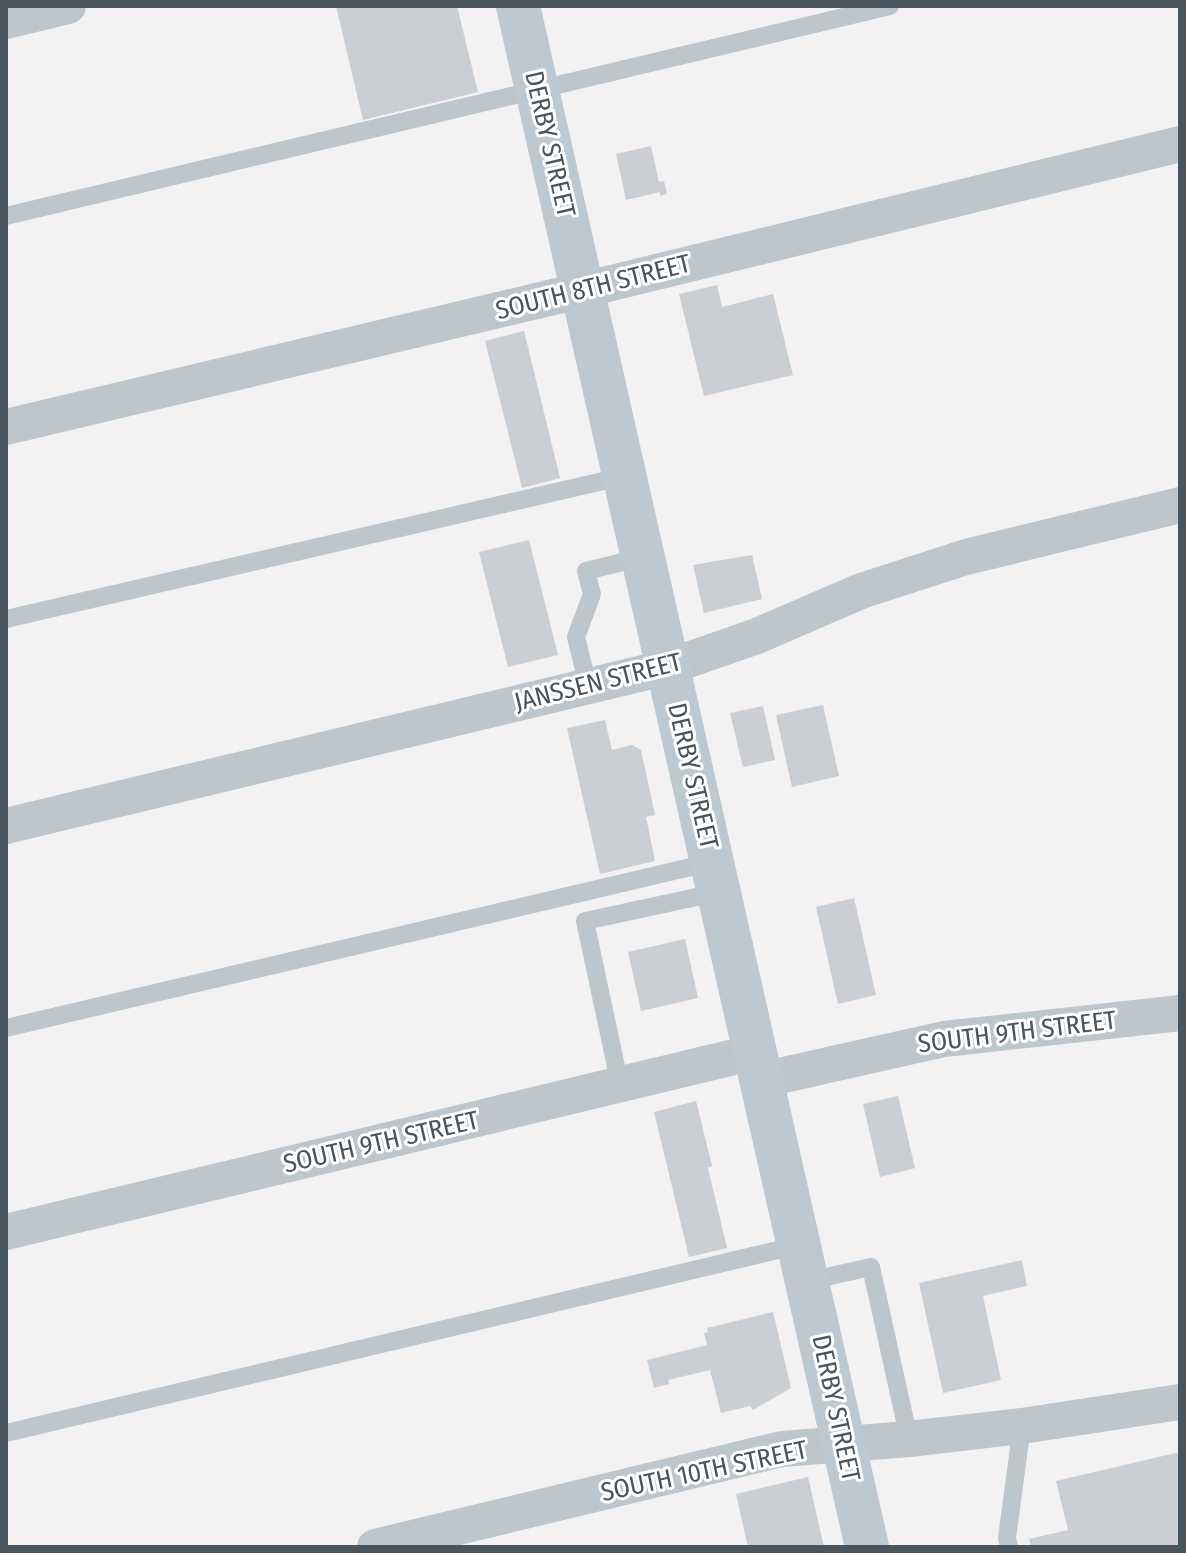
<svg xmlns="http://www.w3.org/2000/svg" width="1186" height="1553" font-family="'Fira Sans Condensed',sans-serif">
<rect width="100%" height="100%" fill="#f3f1f1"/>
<g fill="#cbced3">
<path d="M336,6H457L478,92L363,120Z"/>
<path d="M651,146L659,182L664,181L667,194L660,196V192L626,200L616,154Z"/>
<path d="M717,285L722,307L773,294L793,375L704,396L679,294Z"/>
<path d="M524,331L560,478L522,488L485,341Z"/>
<path d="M529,540L558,655L508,667L479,552Z"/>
<path d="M752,555L762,599L704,613L693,565Z"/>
<path d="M823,705L839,776L792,787L776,715Z"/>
<path d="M763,706L775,760L743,767L730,713Z"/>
<path d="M605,720L612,750L632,745L641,750L655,815L646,817L655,861L600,874L567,728Z"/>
<path d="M854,898L876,995L838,1004L816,907Z"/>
<path d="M685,939L698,998L641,1011L628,952Z"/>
<path d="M898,1096L915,1168L880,1177L863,1104Z"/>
<path d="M696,1101L712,1166L708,1168L727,1248L689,1257L654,1112Z"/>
<path d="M1022,1260L1027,1286L983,1296L1001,1380L943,1393L919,1283Z"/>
<path d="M773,1312L791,1388L753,1410L750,1406L721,1413L710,1370L668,1380L669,1384L654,1388L647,1360L707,1345L704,1333L708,1332L707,1328Z"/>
<path d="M1180,1452V1547H1031L1029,1539L1068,1530L1056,1481Z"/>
<path d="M808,1477L824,1547H748L736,1494Z"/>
</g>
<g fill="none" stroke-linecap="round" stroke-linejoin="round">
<g stroke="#bdc6cd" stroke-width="18">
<path d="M6,216L890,6"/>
<path d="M6,619L625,476"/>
<path d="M588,686L576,637L592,594L586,571L643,557"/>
<path d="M6,1028L712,862"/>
<path d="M620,1085L585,921L720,892"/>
<path d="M808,1281L871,1267L909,1439"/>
<path d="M6,1433L799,1245"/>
<path d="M1009,1547L1007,1538L1022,1426"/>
</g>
<g stroke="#bdc6cd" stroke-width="36">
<path d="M6,21L68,6"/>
<path d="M6,427L583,290L1180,144"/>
<path d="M6,826L668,667L757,636L861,591L966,557L1180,505"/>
<path d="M762,1080L944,1039L1180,1013"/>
<path d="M6,1232L755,1052"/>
<path d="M375,1547L782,1449L909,1439L1022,1426L1180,1402"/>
</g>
<path stroke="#bec8d1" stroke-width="44" d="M518,6L867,1547"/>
</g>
<g text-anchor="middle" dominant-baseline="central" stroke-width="6" stroke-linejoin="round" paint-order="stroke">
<g font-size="26" fill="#49555e" stroke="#fff">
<text transform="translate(550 144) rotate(77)">DERBY STREET</text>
<text transform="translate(593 287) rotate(-14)">SOUTH 8TH STREET</text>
<text transform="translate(598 682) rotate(-14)">JANSSEN STREET</text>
<text transform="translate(693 776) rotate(77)">DERBY STREET</text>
<text transform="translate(1017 1032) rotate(-7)">SOUTH 9TH STREET</text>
<text transform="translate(381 1142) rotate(-13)">SOUTH 9TH STREET</text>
<text transform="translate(836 1408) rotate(78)">DERBY STREET</text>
<text transform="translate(704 1471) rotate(-12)">SOUTH 10TH STREET</text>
</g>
</g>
<rect width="1186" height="1553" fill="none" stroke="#49555e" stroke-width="16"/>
</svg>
